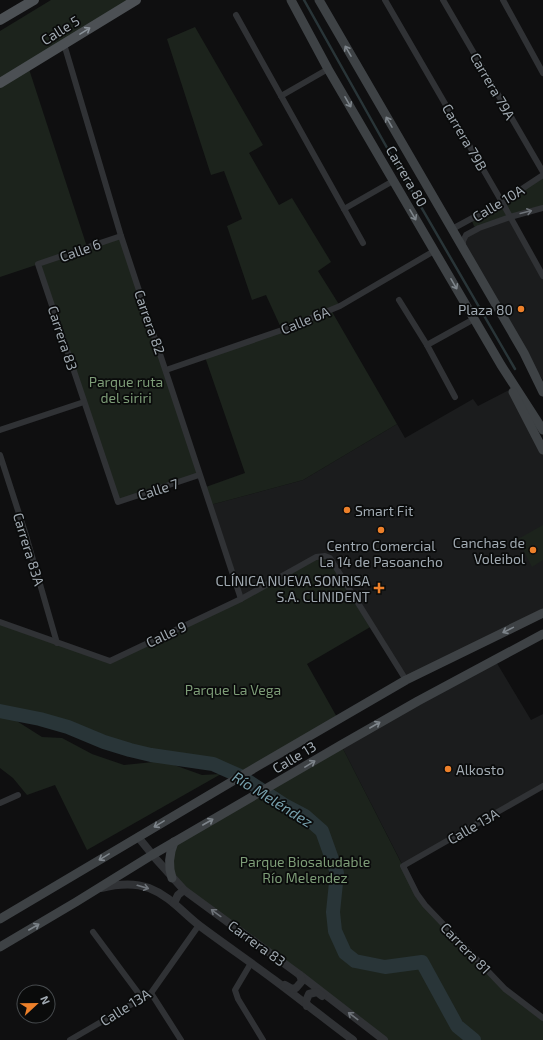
<svg xmlns="http://www.w3.org/2000/svg" width="543" height="1040" font-family="'Exo 2',sans-serif">
<rect width="100%" height="100%" fill="#0f0f10"/>
<g fill="#1b1c1d">
<path d="M510,217L543,276V380L524,353L463,249L464,237Z"/>
<path d="M511,389L543,450V613L406,680L331,558L241,599L210,505L303,480L397,424L405,438L473,399L478,406Z"/>
<path d="M495,660L531,720L543,714V786L403,866L341,745Z"/>
</g>
<g fill="#1c231c">
<path d="M51,0H136L28,66L87,247L121,236L199,475L118,502L36,265L0,277V31Z"/>
<path d="M195,27L263,145L249,153L279,205L292,198L331,262L318,271L340,306L331,310L397,424L303,480L210,505L203,488L245,473L205,357L282,330L266,295L252,300L227,226L242,219L224,171L211,175L167,39Z"/>
<path d="M543,175V208L476,228L474,226L472,221Z"/>
<path d="M543,525V560L532,567L518,539Z"/>
<path d="M325,556L372,626L307,664L338,719L240,776L213,764L151,755L130,750L104,742L68,727L40,719L0,711V622L110,661L241,599L316,557Z"/>
<path d="M4,713L42,737L62,738L92,754L124,765L163,761L202,775L221,774L87,850L55,785L27,795L13,778L0,768V714Z"/>
<path d="M341,745L417,894L505,989L543,1018V1040H384L184,890L170,871L173,845Z"/>
</g>
<g fill="none" stroke-linecap="round" stroke-linejoin="round">
<path stroke="#293538" stroke-width="2.5" d="M304,0L395,162L515,369"/>
<path stroke="#293538" stroke-width="14" d="M0,711L40,719L68,727L104,742L130,750L151,755L213,764L240,776L286,806L305,816L322,831L337,873L333,912L335,931L345,953L355,961L385,967L422,962L457,1026L474,1040"/>
<g stroke="#303235" stroke-width="6">
<path d="M385,0L502,202L543,276"/>
<path d="M443,0L543,172"/>
<path d="M503,0L543,73"/>
<path d="M236,15L363,243"/>
<path d="M64,44L121,236L241,599"/>
<path d="M281,96L328,69"/>
<path d="M344,209L393,181"/>
<path d="M451,228H454L502,202L543,175"/>
<path d="M121,236L38,264L118,502L199,475"/>
<path d="M463,247V241L466,235L479,228L510,217L543,208"/>
<path d="M399,300L427,345L455,397"/>
<path d="M427,345L474,319"/>
<path d="M166,370L282,330L340,306L434,251"/>
<path d="M0,430L84,402"/>
<path d="M0,455L25,532L57,643"/>
<path d="M0,622L110,661L241,599L316,557L325,556L330,558L406,680"/>
<path d="M543,786L403,866L417,894L425,905L505,989L543,1018"/>
<path d="M0,803L18,795"/>
<path d="M93,932L142,998"/>
<path d="M251,963L235,990L238,999L263,1040"/>
<path d="M151,993L181,1040"/>
<path d="M70,1040L151,993L199,925"/>
</g>
<g stroke="#303235" stroke-width="8">
<path d="M138,837L156,859L184,890L300,975L384,1040"/>
<path d="M101,888C117,884 133,882 149,888C170,896 183,913 200,926C224,944 249,961 273,979C300,999 326,1020 353,1040"/>
<path d="M174,903L178,895L184,890"/>
<path d="M285,985L292,989L296,988L302,981L300,975"/>
<path d="M307,1006L306,1001L309,994L317,992L322,996"/>
</g>
<g stroke="#3e4245" stroke-width="9">
<path d="M291,0L328,69L501,365L543,430"/>
<path d="M319,0L524,353L543,392"/>
<path d="M513,392L543,450"/>
<path d="M172,878C168,866 169,854 174,842"/>
<path d="M0,919L258,766L406,680L543,613"/>
<path d="M0,947L76,902L152,855L341,745L418,701L543,634"/>
</g>
<g stroke="#4c5054" stroke-width="10">
<path d="M0,20L34,0"/>
<path d="M0,83L136,0"/>
</g>
</g>
<defs><path id="oneway-shaft" d="M-6 0H5M1.5-3L5.5 0L1.5 3" fill="none" stroke-width="1.6" stroke-linecap="round" stroke-linejoin="round"/></defs>
<use stroke="#8b939a" href="#oneway-shaft" transform="translate(85 31) rotate(-32)"/>
<g stroke="#7e858b">
<use href="#oneway-shaft" transform="translate(348 51) rotate(-120)"/>
<use href="#oneway-shaft" transform="translate(348 102) rotate(60)"/>
<use href="#oneway-shaft" transform="translate(389 122) rotate(-120)"/>
<use href="#oneway-shaft" transform="translate(413 215) rotate(60)"/>
<use href="#oneway-shaft" transform="translate(454 284) rotate(60)"/>
<use href="#oneway-shaft" transform="translate(508 630) rotate(154)"/>
<use href="#oneway-shaft" transform="translate(375 725) rotate(-30)"/>
<use href="#oneway-shaft" transform="translate(310 764) rotate(-31)"/>
<use href="#oneway-shaft" transform="translate(208 822) rotate(-30)"/>
<use href="#oneway-shaft" transform="translate(159 824) rotate(149)"/>
<use href="#oneway-shaft" transform="translate(104 857) rotate(149)"/>
<use href="#oneway-shaft" transform="translate(34 927) rotate(-30)"/>
</g>
<g stroke="#6e7379">
<use href="#oneway-shaft" transform="translate(526 212) rotate(-14)"/>
<use href="#oneway-shaft" transform="translate(143 887) rotate(16)"/>
<use href="#oneway-shaft" transform="translate(216 913) rotate(-144)"/>
<use href="#oneway-shaft" transform="translate(353 1016) rotate(-143)"/>
</g>
<g fill="#ed802a" stroke="#0a0b0b" stroke-width="1.5">
<circle cx="521" cy="309" r="4"/>
<circle cx="347" cy="510" r="4"/>
<circle cx="381" cy="530" r="4"/>
<circle cx="533" cy="550" r="4"/>
<path d="M377 582h4v4h4v4h-4v4h-4v-4h-4v-4h4z"/>
<circle cx="448" cy="769" r="4"/>
</g>
<g text-anchor="middle" dominant-baseline="central" stroke-width="3.5" stroke-linejoin="round" paint-order="stroke">
<g font-size="14" fill="#a0a9b1" stroke="#0a0b0b">
<text transform="translate(60 30) rotate(-32)">Calle 5</text>
<text transform="translate(493 86) rotate(60)">Carrera 79A</text>
<text transform="translate(465 137) rotate(60)">Carrera 79B</text>
<text transform="translate(407 176) rotate(60)">Carrera 80</text>
<text transform="translate(498 203) rotate(-31)">Calle 10A</text>
<text transform="translate(80 250) rotate(-19)">Calle 6</text>
<text transform="translate(305 320) rotate(-22)">Calle 6A</text>
<text transform="translate(150 322) rotate(71)">Carrera 82</text>
<text transform="translate(63 338) rotate(72)">Carrera 83</text>
<text transform="translate(158 489) rotate(-18)">Calle 7</text>
<text transform="translate(29 549) rotate(73)">Carrera 83A</text>
<text transform="translate(166 634) rotate(-25)">Calle 9</text>
<text transform="translate(294 757) rotate(-31)">Calle 13</text>
<text transform="translate(473 826) rotate(-30)">Calle 13A</text>
<text transform="translate(257 943) rotate(36)">Carrera 83</text>
<text transform="translate(466 948) rotate(46)">Carrera 81</text>
<text transform="translate(125 1007) rotate(-32)">Calle 13A</text>
</g>
<g font-size="14" fill="#a0a9b1" stroke="#0a0b0b" text-anchor="end">
<text x="513" y="309">Plaza 80</text>
<text x="355" y="510" text-anchor="start">Smart Fit</text>
<text x="525" y="542">Canchas de<tspan x="525" dy="16">Voleibol</tspan></text>
<text x="381" y="545" text-anchor="middle">Centro Comercial<tspan x="381" dy="16">La 14 de Pasoancho</tspan></text>
<text x="370" y="580">CLÍNICA NUEVA SONRISA<tspan x="370" dy="16">S.A. CLINIDENT</tspan></text>
<text x="456" y="769" text-anchor="start">Alkosto</text>
</g>
<g font-size="14" fill="#7d9c77" stroke="#0a0b0b">
<text x="126" y="381">Parque ruta<tspan x="126" dy="16">del siriri</tspan></text>
<text x="233" y="689">Parque La Vega</text>
<text x="305" y="861">Parque Biosaludable<tspan x="305" dy="16">Río Melendez</tspan></text>
</g>
<g font-size="15" font-style="italic" fill="#77a0ad" stroke="#0a0b0b">
<text transform="translate(273 799) rotate(32)">Río Meléndez</text>
</g>
</g>
<g transform="translate(36 1004) rotate(68)"><circle r="19" fill="#0a0b0b" stroke="#464a4d"/>
<path d="M0-3L7 15L0 10L-7 15Z" fill="#ed802a"/>
<text y="-6" font-size="11" font-weight="bold" text-anchor="middle" fill="#a0a9b1">N</text>
</g>
</svg>
